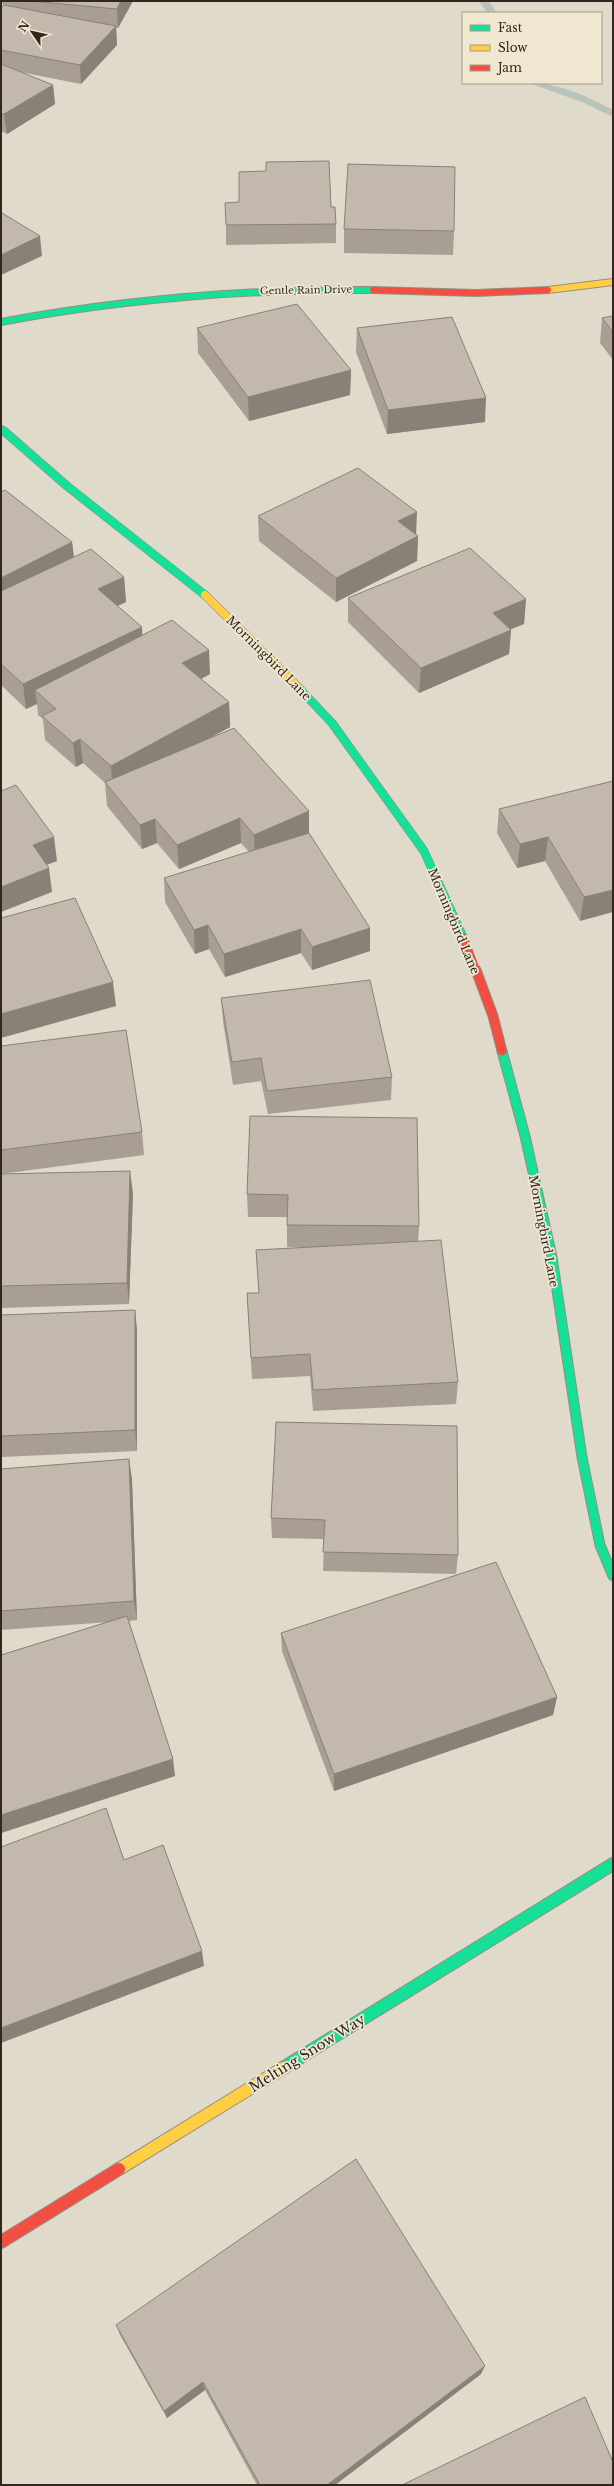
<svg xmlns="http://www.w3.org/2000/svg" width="614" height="2486" font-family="'Libre Baskerville',serif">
<rect width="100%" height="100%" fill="#e0dacb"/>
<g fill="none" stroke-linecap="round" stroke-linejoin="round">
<g fill="#b6c4bb" fill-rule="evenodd">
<path d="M479,1H489L497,13H487Z"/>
<path d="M529,83C558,83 587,96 613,110V117L582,102Z"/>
</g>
<g stroke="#948e84" stroke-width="8">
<g id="fast-far3">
<path d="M1,322C124,299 247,289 373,290"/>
<path d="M1,429L5,432"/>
</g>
</g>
<g stroke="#948e84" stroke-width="9">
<g id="fast-far2">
<path d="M4,431L67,486L205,595"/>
<path d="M297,686L332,723L424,851L463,937"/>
</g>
</g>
<g stroke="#948e84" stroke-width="11">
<path id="fast-far1" d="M502,1051L525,1136L552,1257L582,1457L600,1545L613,1576"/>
</g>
<g stroke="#948e84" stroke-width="14">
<path id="fast" d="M283,2068L613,1864"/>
</g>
<g stroke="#948e84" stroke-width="8">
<path id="slow-far2" d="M548,290L613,282"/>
</g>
<g stroke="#948e84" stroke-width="9">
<path id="slow-far1" d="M205,595L297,686"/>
</g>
<g stroke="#948e84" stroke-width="14">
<path id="slow" d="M119,2169L283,2068"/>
</g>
<g stroke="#948e84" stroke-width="8">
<path id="jam-far3" d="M373,290L476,293L548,290"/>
</g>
<g stroke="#948e84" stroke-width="9">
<path id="jam-far2" d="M463,937L476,971"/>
</g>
<g stroke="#948e84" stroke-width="11">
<path id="jam-far1" d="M476,970L493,1016L502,1051"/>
</g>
<g stroke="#948e84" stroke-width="14">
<path id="jam" d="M1,2242L119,2169"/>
</g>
<use href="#fast-far3" stroke="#16e098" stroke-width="6"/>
<use href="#fast-far2" stroke="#16e098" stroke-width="8"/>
<use href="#fast-far1" stroke="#16e098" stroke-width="9"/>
<use href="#fast" stroke="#16e098" stroke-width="12"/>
<use href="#slow-far2" stroke="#ffcf43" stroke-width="6"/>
<use href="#slow-far1" stroke="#ffcf43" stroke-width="8"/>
<use href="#slow" stroke="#ffcf43" stroke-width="12"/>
<use href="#jam-far3" stroke="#f24e42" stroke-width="6"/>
<use href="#jam-far2" stroke="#f24e42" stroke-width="8"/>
<use href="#jam-far1" stroke="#f24e42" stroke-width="9"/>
<use href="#jam" stroke="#f24e42" stroke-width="12"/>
</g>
<g fill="#a89e94">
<path d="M2,1H133L118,28H116L117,45L81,84L20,72L53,85L55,104L7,134L1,131V8L3,6Z"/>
<path d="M331,207L336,224V243L226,245V225Z"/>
<path d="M344,229L454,231L453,255L344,253Z"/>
<path d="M613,316V360L600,343L602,318Z"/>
<path d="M197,328L351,370L350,395L249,421L198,353Z"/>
<path d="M357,328L485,422L387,434L356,352Z"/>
<path d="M1,492L72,542L74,557L124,577L126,602L117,606L142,635L210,674L201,679L229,702L230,727L207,739L309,833L370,951L312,970L301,953L225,977L209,949L195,954L165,902L164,878L249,852L241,843L179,869L157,843L142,849L107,806L105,783L83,763L76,767L45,740L43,719L38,715L37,704L26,709L1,685Z"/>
<path d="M258,516L416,535L418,536L417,561L336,602L259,541Z"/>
<path d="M348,598L526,599L524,624L511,629L509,654L419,693L348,622Z"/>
<path d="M613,781L580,921L545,861L517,868L497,833L499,809Z"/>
<path d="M221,998L392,1077L391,1100L268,1114L261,1081L233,1085L223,1021Z"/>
<path d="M1,1046L142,1132L144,1155L1,1174Z"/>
<path d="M250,1116L419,1226L418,1242L458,1382L456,1404L313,1411L310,1376L252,1379L247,1293H259L256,1250L312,1247H287V1217H248L247,1194Z"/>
<path d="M1,1174L133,1193L129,1304L1,1308Z"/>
<path d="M135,1310L137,1331V1451L1,1457V1315Z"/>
<path d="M276,1422L458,1555L456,1574L323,1571L324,1539L272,1538L271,1518Z"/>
<path d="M129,1459L132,1480L137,1620L129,1621L175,1776L1,1833V1655L109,1622L1,1630V1469Z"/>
<path d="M281,1633L557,1697L553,1715L334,1791L282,1651Z"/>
<path d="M116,2325L481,2374L335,2485H257L205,2390L167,2418L120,2335Z"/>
</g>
<g fill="#888178">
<path d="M121,1H133L118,28L117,9Z"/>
<path d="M116,26L117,45L81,84L80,65Z"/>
<path d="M53,85L55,104L7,134L4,114Z"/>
<path d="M40,236L42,256L1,275V255Z"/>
<path d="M351,370L350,395L249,421L248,397Z"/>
<path d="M486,398L485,422L387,434L388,410Z"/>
<path d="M417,512L416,536L398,521Z"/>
<path d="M418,536L417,561L336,602V578Z"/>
<path d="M72,542L75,566L1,604V578Z"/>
<path d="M124,577L126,602L100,614L98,589Z"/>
<path d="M526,599L524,624L491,637L493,613Z"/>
<path d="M142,627L143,652L35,690L37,704L26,709L23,684Z"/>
<path d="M511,630L509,654L419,693L421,668Z"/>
<path d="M209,650L210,674L184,688L182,663Z"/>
<path d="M229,702L230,727L113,790L111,766Z"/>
<path d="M80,739L83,763L76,767L73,743Z"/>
<path d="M309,811V835L255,859L254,835Z"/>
<path d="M240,818L241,843L179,869L177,845Z"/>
<path d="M155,819L157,843L142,849L140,825Z"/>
<path d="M54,837L57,861L36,869L33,845Z"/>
<path d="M548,837L545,861L517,868L520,844Z"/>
<path d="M49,868L52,892L1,912V887Z"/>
<path d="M613,890V912L580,921L584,897Z"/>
<path d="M208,925L209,949L195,954L194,930Z"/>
<path d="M370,928V951L312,970V947Z"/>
<path d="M301,929V953L225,977L224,954Z"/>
<path d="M113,982L116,1006L1,1038V1014Z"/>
<path d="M130,1171L133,1193L129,1304L127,1283Z"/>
<path d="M135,1310L137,1331V1451L135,1430Z"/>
<path d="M129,1459L132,1480L137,1620L134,1601Z"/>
<path d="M557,1697L553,1715L334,1791V1774Z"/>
<path d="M173,1759L175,1776L1,1833V1815Z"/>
<path d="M202,1951L204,1966L1,2043V2028Z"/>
<path d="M485,2366L481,2374L335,2485H327Z"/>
<path d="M203,2382L205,2390L167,2418L164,2411Z"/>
</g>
<g fill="#c3b8ac" stroke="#888178">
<path d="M31,1H121L117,9Z"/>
<path d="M4,5L116,26L80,65L1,50V8Z"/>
<path d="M1,64L53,85L4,114L1,113Z"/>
<path d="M329,161L331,207H335L336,224L226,225L225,203L239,202V172L266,171V162Z"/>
<path d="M348,164L455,167L454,231L344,229Z"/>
<path d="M2,213L40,236L1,255V214Z"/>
<path d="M297,304L351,370L248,397L197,328Z"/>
<path d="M613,316V332L602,318Z"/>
<path d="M452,317L486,398L388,410L357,328Z"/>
<path d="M358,468L417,512L398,521L418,536L336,578L258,516Z"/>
<path d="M5,490L72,542L1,578V492Z"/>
<path d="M470,548L526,599L493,613L511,630L421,668L348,598Z"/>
<path d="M91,549L124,577L98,589L142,627L23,684L1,664V591Z"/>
<path d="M172,620L209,650L182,663L229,702L111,766L80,739L73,743L42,716L56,709L35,690Z"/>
<path d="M234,728L309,811L254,835L240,818L177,845L155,819L140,825L105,782Z"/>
<path d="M613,781V890L584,897L548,837L520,844L499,809Z"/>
<path d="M16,785L54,837L33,845L49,868L1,887V791Z"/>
<path d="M309,833L370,928L312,947L301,929L224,954L208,925L194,930L164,878Z"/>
<path d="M75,898L113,982L1,1014V918Z"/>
<path d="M370,980L392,1077L267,1091L261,1058L232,1062L221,998Z"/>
<path d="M126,1030L142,1132L1,1150V1046Z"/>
<path d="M250,1116L417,1118L419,1226L287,1225L288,1195L247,1194Z"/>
<path d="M130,1171L127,1283L1,1286V1174Z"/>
<path d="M441,1240L458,1382L313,1390L310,1354L251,1358L247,1293H259L256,1250Z"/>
<path d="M135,1310V1430L1,1436V1315Z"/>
<path d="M276,1422L457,1426L458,1555L323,1552L325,1520L271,1518Z"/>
<path d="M129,1459L134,1601L1,1611V1469Z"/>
<path d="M496,1562L557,1697L334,1774L281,1633Z"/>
<path d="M127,1616L173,1759L1,1815V1655Z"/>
<path d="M106,1808L124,1860L163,1845L202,1951L1,2028V1847Z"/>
<path d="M356,2159L485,2366L327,2485H260L203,2382L164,2411L116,2325Z"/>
<path d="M585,2397L613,2462V2485H402Z"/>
</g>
<g text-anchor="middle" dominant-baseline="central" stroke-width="3.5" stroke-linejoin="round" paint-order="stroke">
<g font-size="10" fill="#31271e" stroke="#f0e7d1">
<text transform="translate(306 290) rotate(-1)">Gentle Rain Drive</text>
</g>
<g font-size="12" fill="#31271e" stroke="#f0e7d1">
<text transform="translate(269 658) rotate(45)">Morningbird Lane</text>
<text transform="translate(454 921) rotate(67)">Morningbird Lane</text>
<text transform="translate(544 1231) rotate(79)">Morningbird Lane</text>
</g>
<g font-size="14" fill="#31271e" stroke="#f0e7d1">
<text transform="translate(307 2053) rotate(-32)">Melting Snow Way</text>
</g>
</g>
<rect width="614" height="2486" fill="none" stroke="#31271e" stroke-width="4"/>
<rect x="462" y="12" width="140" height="72" fill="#f0e7d1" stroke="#a49a89"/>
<rect x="470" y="25" width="20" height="6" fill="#16e098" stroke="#a49a89"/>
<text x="498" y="32" font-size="12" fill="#31271e">Fast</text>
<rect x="470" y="45" width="20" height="6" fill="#ffcf43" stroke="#a49a89"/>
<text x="498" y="52" font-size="12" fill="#31271e">Slow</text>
<rect x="470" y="65" width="20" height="6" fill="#f24e42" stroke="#a49a89"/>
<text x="498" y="72" font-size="12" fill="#31271e">Jam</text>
<g transform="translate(32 32) rotate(304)" stroke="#f0e7d1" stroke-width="3" paint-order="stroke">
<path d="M0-3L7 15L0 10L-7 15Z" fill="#31271e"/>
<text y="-6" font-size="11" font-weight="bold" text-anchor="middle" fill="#31271e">N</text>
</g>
</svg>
